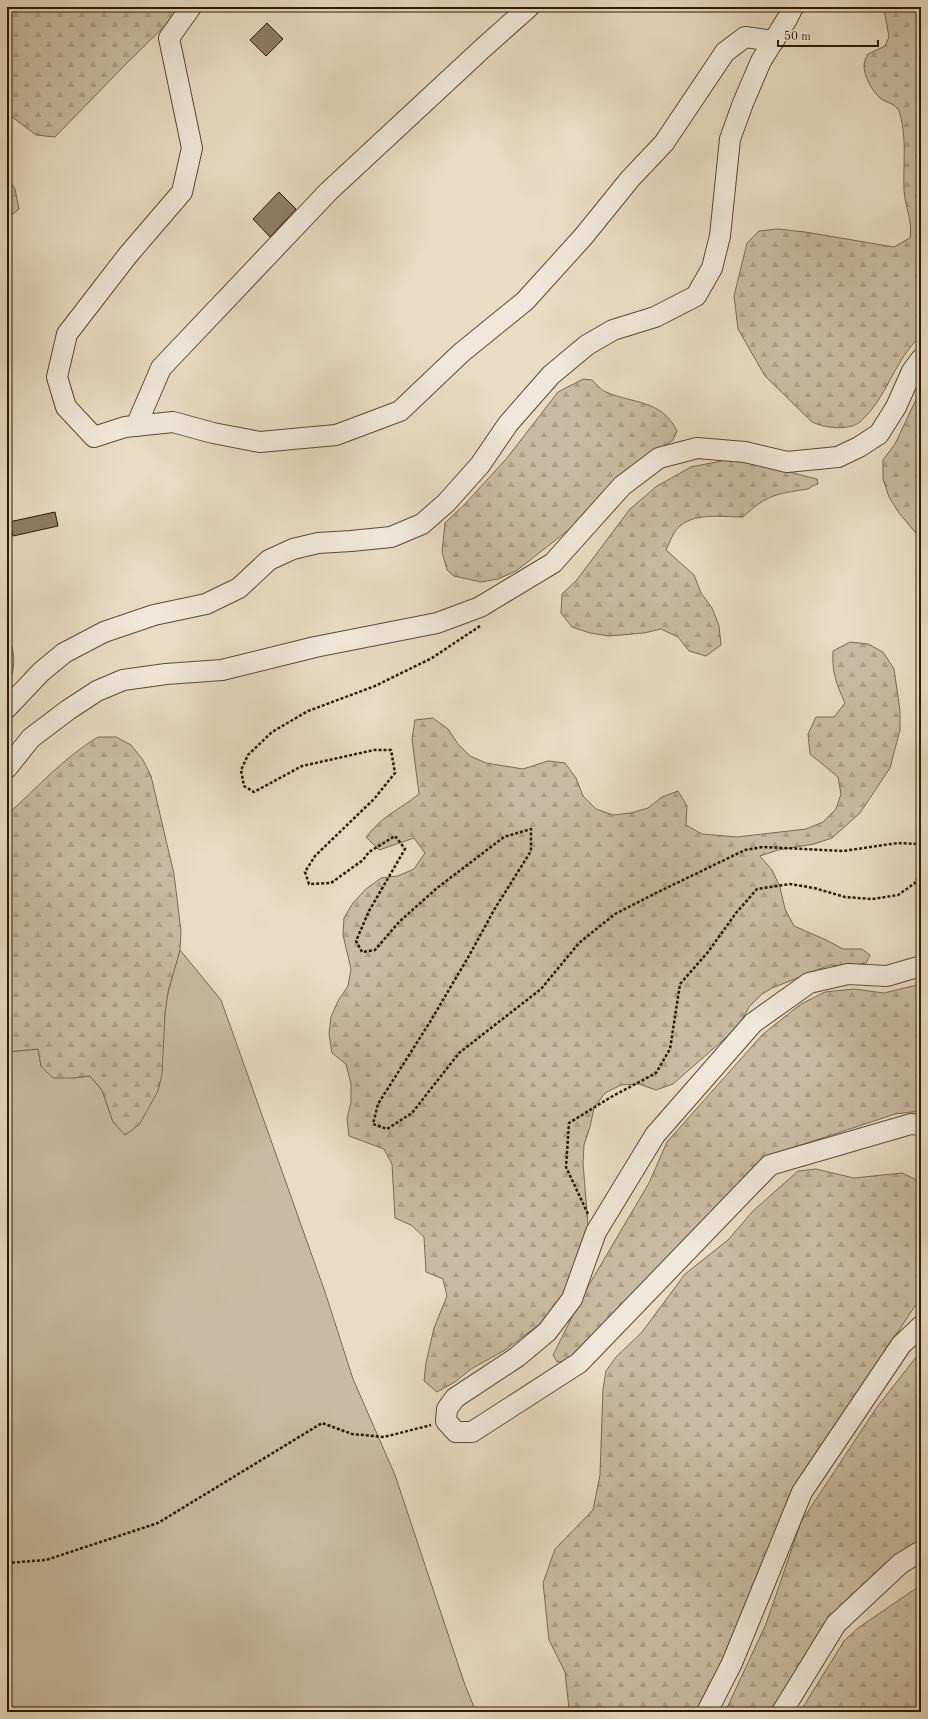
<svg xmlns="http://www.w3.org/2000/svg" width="928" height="1719" font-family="'Old Standard TT',serif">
<defs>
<pattern id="forest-firs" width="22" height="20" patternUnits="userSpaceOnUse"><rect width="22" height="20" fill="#c9bba3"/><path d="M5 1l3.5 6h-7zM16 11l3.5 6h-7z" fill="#ada08b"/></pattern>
</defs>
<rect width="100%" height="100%" fill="#e9dcc4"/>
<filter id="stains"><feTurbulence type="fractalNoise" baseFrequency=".005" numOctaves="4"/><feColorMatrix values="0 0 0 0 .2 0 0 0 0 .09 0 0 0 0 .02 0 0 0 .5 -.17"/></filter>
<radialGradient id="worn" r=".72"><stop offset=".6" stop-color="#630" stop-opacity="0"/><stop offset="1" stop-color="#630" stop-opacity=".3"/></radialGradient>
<path fill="#c9bba3" stroke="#7b6a54" d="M180,950L221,1000L325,1292L353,1379L395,1475L465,1685L476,1712H7V1052L38,1049L41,1066L72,1078L90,1076L102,1090L113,1122L158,1091C164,1065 161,1039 165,1012C167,991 174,971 180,950Z"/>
<g fill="url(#forest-firs)" stroke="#7b6a54">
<path d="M7,7H184L125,65L55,137L36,135L7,113Z"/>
<path d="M880,7H921V336C894,359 887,399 860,422C849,431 824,428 812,422L765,376L738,329L734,296L747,243L759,231L778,229L805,232L894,247L910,238C913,222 905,207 904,190C903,166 907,138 900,114C897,103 888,104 880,98C872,91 864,76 864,66C864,62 866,58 868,54L885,46L889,37L884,10Z"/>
<path d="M7,175L15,189L19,209L7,219Z"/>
<path d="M583,379L592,380C596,384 601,390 606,392C633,404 661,399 677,431L673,440L617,478L571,528L516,571L498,579L481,582L454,576L447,570L442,552L445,523L465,504L507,458L558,392Z"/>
<path d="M921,389V539L899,513L889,497L883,479V460L895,444Z"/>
<path d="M726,460L761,462L777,469L817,479L818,484L812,486L808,489C776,494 768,494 743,517C721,517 687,511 674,533C671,538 669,544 666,550L694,575L701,593L712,608L719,626L721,645L706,656L689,651L678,637L661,629L644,633L609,636L590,633L572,627L561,613L562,594L576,581L630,509L657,486L691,467Z"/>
<path d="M7,633C16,654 16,667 7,689Z"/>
<path d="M850,642L868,644L883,652L894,669L900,710V730L890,768L860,813L832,838L814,844L778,850L760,856L772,870L780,887L785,909L794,926L826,940L843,949H862L870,955L866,963L848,966L830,965L772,988L762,994L749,1007L738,1027L673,1084L656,1090L639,1084L621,1085L605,1093L594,1108L590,1127L584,1145L583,1163L589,1237L570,1289L548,1318L505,1350L471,1369L455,1382L437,1392L424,1381L426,1363L434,1328L447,1296L443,1279L426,1272L424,1237L411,1225L395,1218L392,1164L384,1149L349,1136L347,1118L351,1102V1084L346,1064L332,1053L329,1034L331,1017L338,1001L348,986L351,969L343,935L344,918L353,903L366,889L381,878L398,876L414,869L425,853L414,838L379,850L366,837C373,829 380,821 389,815C399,808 409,802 419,794L412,739L415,720L433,718L448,729L458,744L470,756L486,763L523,769L548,761L565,763L576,778L583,796L596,809L613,815L631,813L648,808L662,797L678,791L687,806L686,825L702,834L737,837L806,829L823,822L836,809L841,794L838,777L810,754L808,734L816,717H834L845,703C836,683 832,673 833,651Z"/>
<path d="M98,737H116L131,745L143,760L151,776L174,874L181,931L180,950L168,992L165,1013L162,1074L158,1091L139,1125L125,1135L113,1122L102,1090L90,1076L72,1078H53L41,1066L38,1049L7,1052V815C37,788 63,758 98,737Z"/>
<path d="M921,984V1111L895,1114L774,1154L587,1344L565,1361L557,1362L553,1355L583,1295L649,1183L667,1142L763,1034L801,1004L825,992L854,989L884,993Z"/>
<path d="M816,1169L854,1178L902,1173L921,1182V1302L915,1306L805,1473L756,1577L744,1613L700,1712H588L569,1709L565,1672L549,1640L543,1583L555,1549L593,1510L600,1475L603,1389L606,1371L616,1357L642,1332L685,1274L728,1240L753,1211L798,1171Z"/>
<path d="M921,1351V1543L867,1582L776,1712H725L766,1624L801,1522L877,1407Z"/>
<path d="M921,1585V1712H800L844,1641L858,1628Z"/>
</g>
<g fill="#8f7e68" stroke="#2d1904">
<path d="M267,23L283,39L266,56L250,40Z"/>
<path d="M279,192L296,209L270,237L253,219Z"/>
<path d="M55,512L58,526L13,536L9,522Z"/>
</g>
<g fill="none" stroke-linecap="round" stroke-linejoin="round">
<g stroke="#5c4a34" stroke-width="22">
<g id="minor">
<path d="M191,7L169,38L192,148L182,192L128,255L67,334L57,377L66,407L94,437L125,427L173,422L213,433L260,442L336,435L400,411L461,353L525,301L583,237L630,179L664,143L725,52L745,37L774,41"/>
<path d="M136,426L161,368L329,191L483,48L529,7"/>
<path d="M7,708L41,672L64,653L104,632L154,615L206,604L239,588L269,560L293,549L318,543L351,541L391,537L422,524L446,503L480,465L508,424L551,375L587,345L613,330L655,317L696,296L712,268L720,236L730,139L743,103L761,61L787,19L793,7"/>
<path d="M7,768L31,738L68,710L97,691L123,680L166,674L222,670L315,647L437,623L480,607L553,563L622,486L659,458L697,448L745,452L787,462L838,457L859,447L879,434L896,407L912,371L921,359"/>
<path d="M921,966L887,976L848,974L809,983L753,1023L655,1135L596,1232L572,1299L547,1332L517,1357L455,1398L447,1409L446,1421L456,1432H472L579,1363L770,1165L911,1124L921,1125"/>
<path d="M707,1712L732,1663L802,1492L901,1345L921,1326"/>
<path d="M782,1712L836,1624L900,1564L921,1551"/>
</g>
</g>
<g stroke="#2d1904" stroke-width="2.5" stroke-dasharray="3 2" stroke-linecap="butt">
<path d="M480,626L432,658L375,686L308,711L272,732L248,755L241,770L244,786L254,792L302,766L374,750H391L395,773L374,799L315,856L305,872L309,884L331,883L363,860L369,852L395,836L405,849L369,911L356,941L362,952L375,950L399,922L437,888L504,837L531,829V851L494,910L470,954L430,1022L378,1104L373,1124L387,1129L412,1113L459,1053L541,989L579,943L615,914L654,894L745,850L763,847L843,851L898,843L919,844L921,852"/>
<path d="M588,1214L566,1167L569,1123L611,1097L656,1073L670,1049L680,984L708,952L736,913L757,889L790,884L814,888L845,897L872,899L898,895L915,883L921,870"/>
<path d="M7,1563L46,1560L158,1523L322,1423L352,1434L384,1437L431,1425"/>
</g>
<use href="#minor" stroke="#f1e8d9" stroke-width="20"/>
</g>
<rect width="928" height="1719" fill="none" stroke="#e9dcc4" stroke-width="24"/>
<rect x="8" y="8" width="912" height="1703" fill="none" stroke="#2d1904" stroke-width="2"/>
<rect x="12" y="12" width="904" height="1695" fill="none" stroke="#2d1904"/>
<path d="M778 40v6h100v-6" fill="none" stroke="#2d1904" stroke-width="2"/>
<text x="784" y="40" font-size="12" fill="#2d1904" stroke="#f1e8d9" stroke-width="3" paint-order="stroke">50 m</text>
<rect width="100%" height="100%" filter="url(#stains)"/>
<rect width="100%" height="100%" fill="url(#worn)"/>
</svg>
